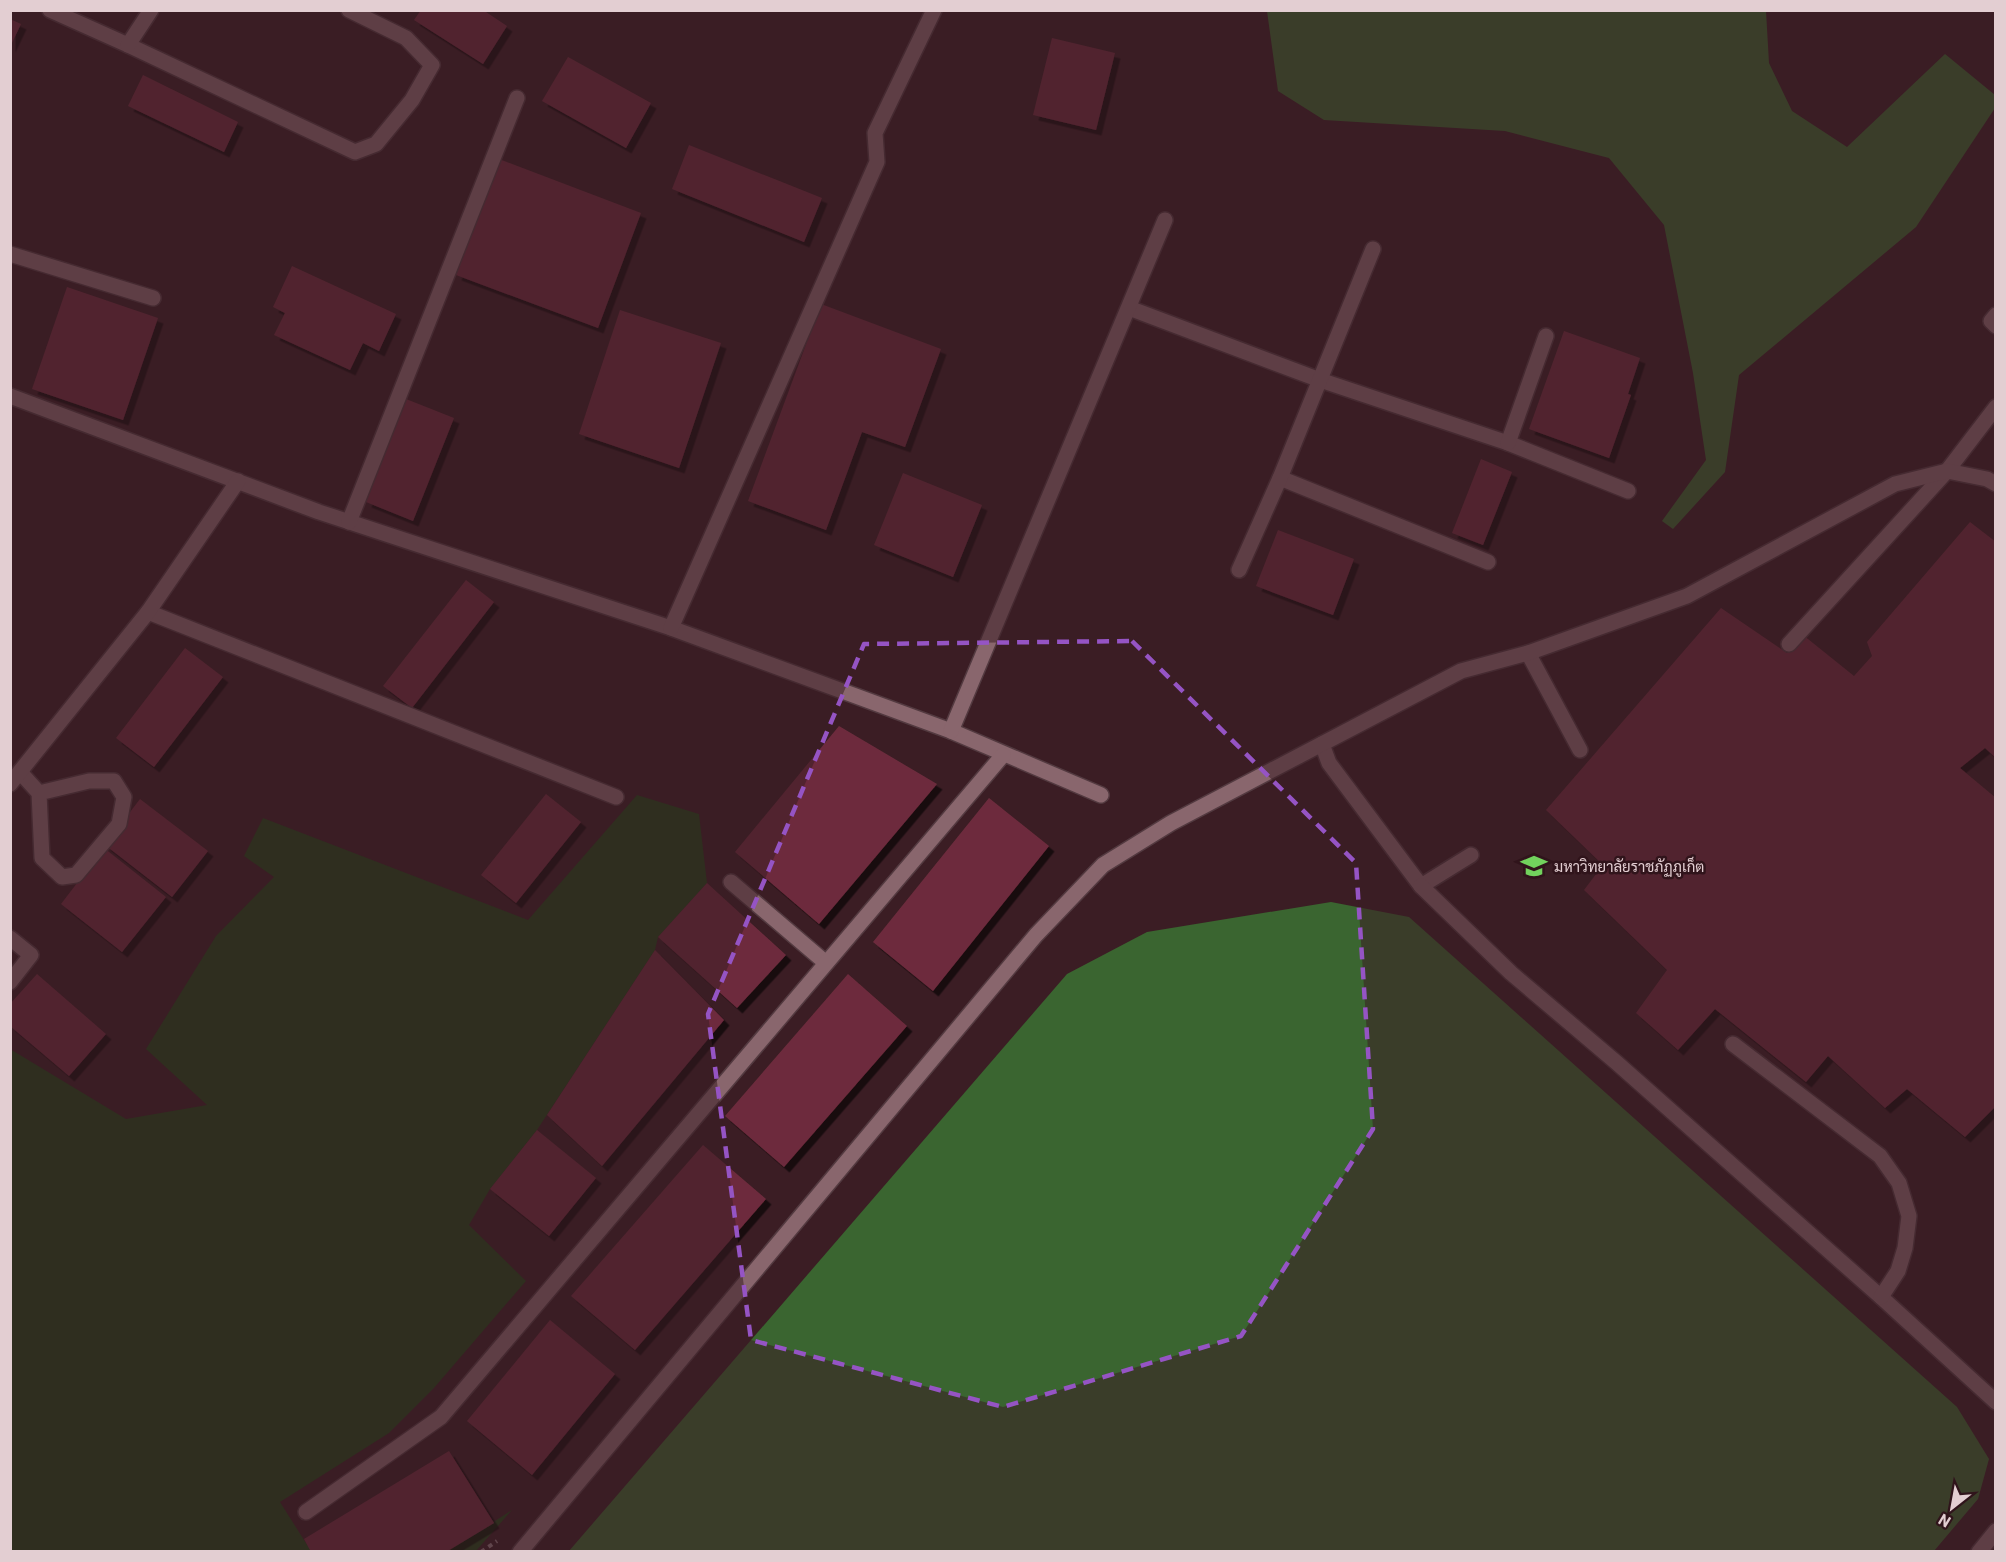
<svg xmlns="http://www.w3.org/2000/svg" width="2006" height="1562" font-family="Barlow,Sarabun,sans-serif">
<defs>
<filter id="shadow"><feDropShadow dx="5.5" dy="5.5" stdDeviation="0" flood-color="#0009"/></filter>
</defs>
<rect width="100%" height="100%" fill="#3b1d24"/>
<g fill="#22431a">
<path d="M637,795L699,814L707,883L658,937L655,950L537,1130L490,1189L469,1225L526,1281L434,1388L389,1433L280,1502L311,1551H11L10,1049L126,1119L207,1105L146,1049L216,936L274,877L244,856L263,818L528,920Z"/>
<path d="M512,1510L476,1551L446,1552Z"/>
</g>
<g fill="#3a6530">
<path d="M1267,11H1766L1769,63L1792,111L1847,147L1945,54L1995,95V108L1916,227L1739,375L1725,472L1673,529L1662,521L1706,460L1693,373L1664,225L1609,158L1505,131L1324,120L1278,91Z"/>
<path d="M1331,902L1409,917L1957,1407L1989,1459L1978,1499L1934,1551H569L1067,974L1147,932Z"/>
</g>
<g fill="#6d2c3d" filter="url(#shadow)">
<path d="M421,10H483L507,26L483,64L414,20Z"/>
<path d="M10,19L21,24L10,47Z"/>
<path d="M1052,38L1115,53L1096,130L1033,115Z"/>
<path d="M568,57L651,103L626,148L542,101Z"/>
<path d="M143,75L238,122L224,152L128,106Z"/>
<path d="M689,145L822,198L804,242L672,189Z"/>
<path d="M499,159L641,213L598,328L456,275Z"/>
<path d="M292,266L396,314L379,351L363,343L350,370L274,335L285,313L273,307Z"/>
<path d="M67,287L158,318L123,420L32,389Z"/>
<path d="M821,304L941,349L905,447L862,432L826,530L748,501Z"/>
<path d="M620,310L721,343L679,468L579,434Z"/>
<path d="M1564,331L1640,358L1628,394L1631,395L1609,458L1529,429Z"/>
<path d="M406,399L454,418L413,521L366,502Z"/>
<path d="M1481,459L1512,472L1483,545L1452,533Z"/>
<path d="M903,473L982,505L953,577L874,545Z"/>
<path d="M1970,522L1996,542V758L1985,748L1960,768L1996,798V1106L1965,1137L1907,1089L1885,1108L1828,1056L1806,1082L1715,1009L1678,1050L1636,1013L1667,970L1584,890L1603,865L1546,810L1721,608L1787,653L1803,635L1854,676L1872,656L1867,642Z"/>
<path d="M1278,530L1354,559L1333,615L1256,586Z"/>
<path d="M466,580L494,602L412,708L383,686Z"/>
<path d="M185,648L223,677L154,767L116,738Z"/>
<path d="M839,726L937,784L819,924L735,852Z"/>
<path d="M546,794L581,822L516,903L481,875Z"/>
<path d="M989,798L1049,846L933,991L873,942Z"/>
<path d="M140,799L208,851L172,897L105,845Z"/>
<path d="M104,848L166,897L122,952L61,904Z"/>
<path d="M707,883L786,955L737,1008L658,937Z"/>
<path d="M655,950L724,1020L602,1166L547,1115Z"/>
<path d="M37,974L106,1034L69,1076L10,1026V1004Z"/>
<path d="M848,974L907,1026L784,1167L725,1116Z"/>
<path d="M537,1130L596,1178L549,1236L490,1189Z"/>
<path d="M703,1145L766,1199L635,1350L571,1296Z"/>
<path d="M550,1320L615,1374L532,1475L467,1421Z"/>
<path d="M449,1451L494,1523L446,1552H311L304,1539Z"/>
</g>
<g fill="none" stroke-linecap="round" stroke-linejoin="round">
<g stroke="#533a40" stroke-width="18">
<g id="minor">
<path d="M50,10L128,45L355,152L376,144L412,100L432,65L406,38L349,10"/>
<path d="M128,45L151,10"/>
<path d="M10,254L153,298"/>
<path d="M1129,308L1320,380L1508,443L1628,491"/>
<path d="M1996,315L1991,321L1996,326"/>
<path d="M10,396L319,512L671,628L951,731L1101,795"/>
<path d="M1508,443L1546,336"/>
<path d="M1280,478L1488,562"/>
<path d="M349,522L517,98"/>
<path d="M1239,570L1280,478L1373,249"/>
<path d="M148,612L616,797"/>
<path d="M671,628L877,162L875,133L934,10"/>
<path d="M1789,644L1947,471L1996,407"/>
<path d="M1528,653L1580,750"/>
<path d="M951,731L1165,220"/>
<path d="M1322,744L1329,763L1421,886L1471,855"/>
<path d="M20,772L39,793L42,858L62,877L76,875L119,824L124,797L114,781H89L39,793"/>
<path d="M10,784L148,612L238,481"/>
<path d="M731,882L826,963"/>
<path d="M1421,886L1511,973L1617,1063L1881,1297L1996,1402"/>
<path d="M10,938L31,955L10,982"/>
<path d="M1733,1044L1880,1156L1899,1183L1909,1216L1905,1248L1898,1271L1881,1297"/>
<path d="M306,1512L441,1417L1003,755"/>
<path d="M520,1552L1036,935L1103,865L1171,823L1461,671L1528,653L1687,596L1895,484L1947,471L1987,479L1996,484"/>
<path d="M1979,1552L1996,1531"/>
</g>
</g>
<path stroke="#8f757b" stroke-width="4" stroke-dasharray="4.5 4.5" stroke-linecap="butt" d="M481,1552L497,1541"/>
<use href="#minor" stroke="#89666d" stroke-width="15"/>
</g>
<path d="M0 0H2006V1562H0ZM1132,641L1356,863L1373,1129L1241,1336L1003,1407L751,1340L708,1014L864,644Z" fill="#3b1d24" fill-opacity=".55" fill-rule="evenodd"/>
<path fill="none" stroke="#9554c4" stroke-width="4.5" stroke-dasharray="12 8" stroke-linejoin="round" d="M1132,641L1356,863L1373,1129L1241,1336L1003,1407L751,1340L708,1014L864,644Z"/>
<defs>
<g id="university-bare" transform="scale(2.07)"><path d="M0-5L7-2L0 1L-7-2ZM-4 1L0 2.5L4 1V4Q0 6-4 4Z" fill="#72d25d" stroke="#30141b" stroke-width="2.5" paint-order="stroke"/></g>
</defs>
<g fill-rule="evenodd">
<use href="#university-bare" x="1534" y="866"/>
</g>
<g text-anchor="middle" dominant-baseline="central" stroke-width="5" stroke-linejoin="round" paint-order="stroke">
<g font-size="15" fill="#e3ced2" stroke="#30141b" text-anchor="start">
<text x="1554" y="866">มหาวิทยาลัยราชภัฏภูเก็ต</text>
</g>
</g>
<rect width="2006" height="1562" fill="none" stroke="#e3ced2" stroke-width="24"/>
<g transform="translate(1952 1508) rotate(211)" stroke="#30141b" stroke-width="4.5" paint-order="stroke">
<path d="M0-4.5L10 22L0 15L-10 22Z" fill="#e3ced2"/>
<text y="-9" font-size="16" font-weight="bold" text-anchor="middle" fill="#e3ced2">N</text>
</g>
</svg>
